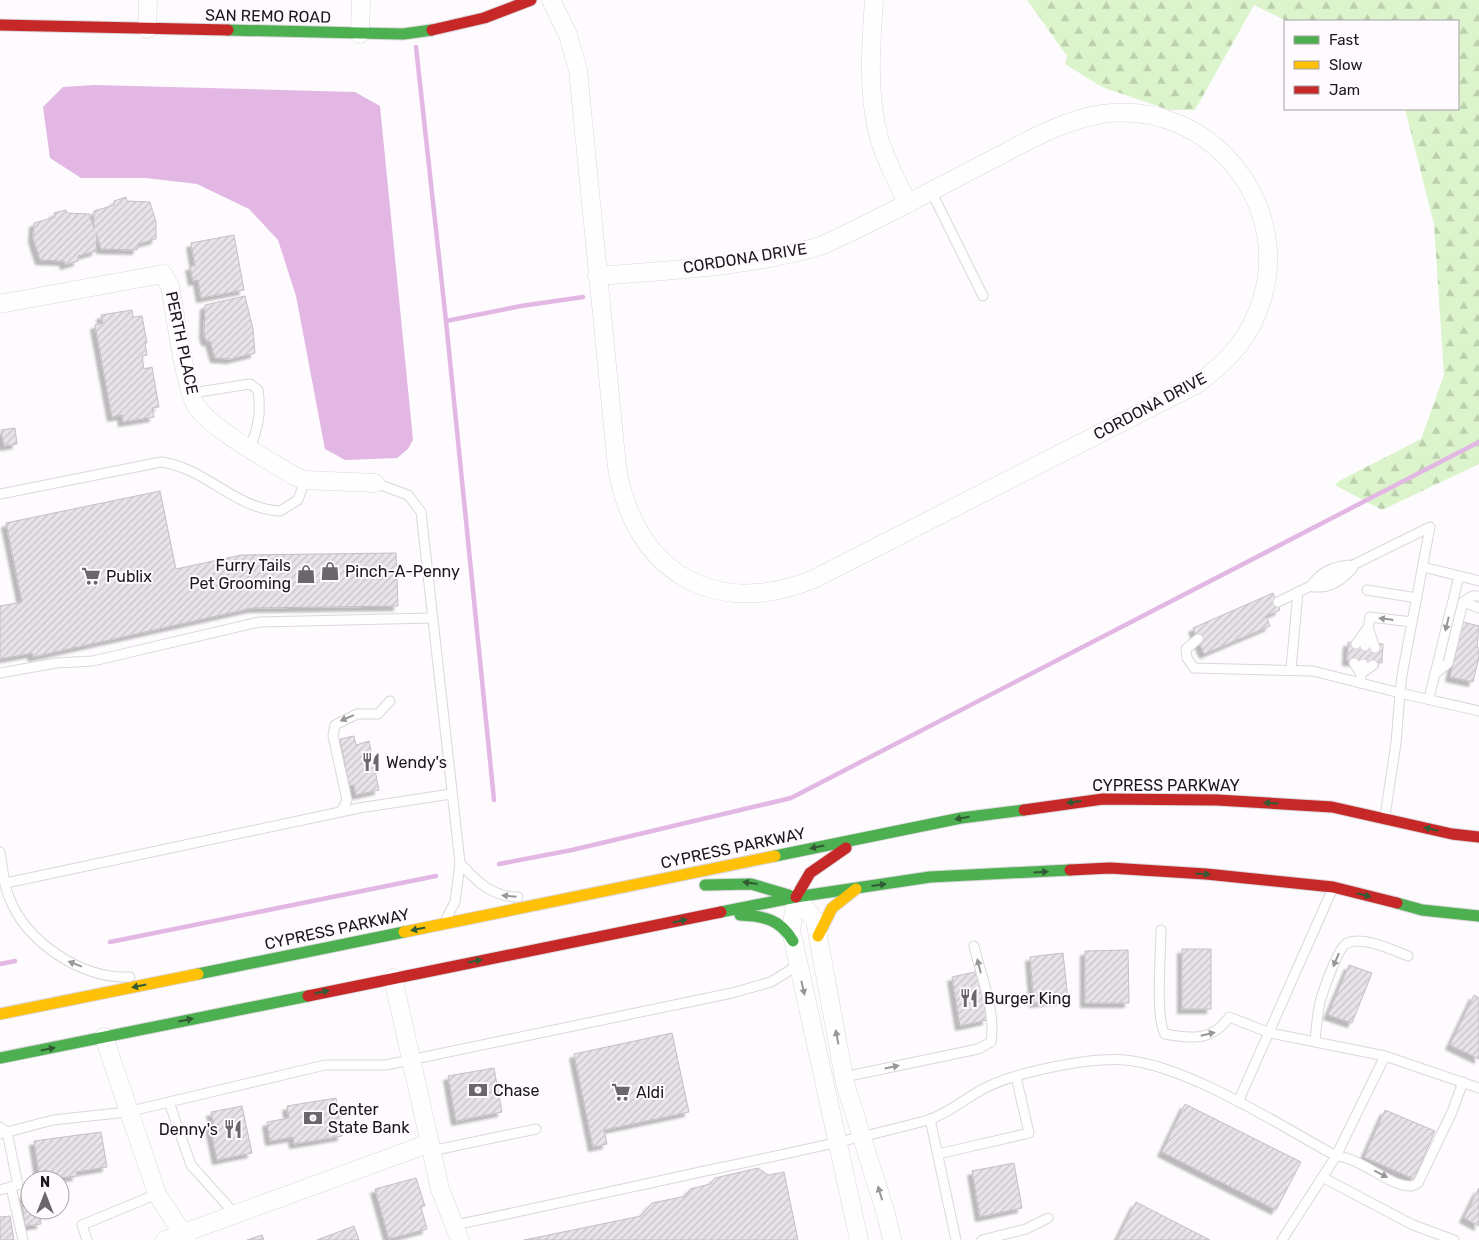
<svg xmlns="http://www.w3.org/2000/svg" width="1479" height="1240" font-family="Rubik,sans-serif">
<defs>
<pattern id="forest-firs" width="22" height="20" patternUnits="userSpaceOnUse" patternTransform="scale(1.25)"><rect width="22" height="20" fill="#dbf4cb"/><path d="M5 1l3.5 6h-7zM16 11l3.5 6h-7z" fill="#bcd0ae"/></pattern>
<pattern id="building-hatch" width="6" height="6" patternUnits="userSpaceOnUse" patternTransform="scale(1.25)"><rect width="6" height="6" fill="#e8e3e8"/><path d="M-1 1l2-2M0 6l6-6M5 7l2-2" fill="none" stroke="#c7c2c7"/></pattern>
<filter id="shadow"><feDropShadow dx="-4.5" dy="4.5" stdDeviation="1" flood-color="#0004"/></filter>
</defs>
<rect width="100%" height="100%" fill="#fdfbfd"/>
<path fill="url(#forest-firs)" d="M1027,0H1479V464L1382,510L1335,485L1339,481L1421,439L1444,375L1434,224L1405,109H1458V21H1287L1254,5L1195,110H1169L1102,87L1065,64L1067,56Z"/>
<path fill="#e3b7e4" d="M94,85L355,92L380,106L413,440L408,449L397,458L345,460L325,449L296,296L278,240L249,209L197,184L146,178H81L50,158L43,107L63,87Z"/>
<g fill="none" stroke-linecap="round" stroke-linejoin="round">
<g stroke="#e3b7e4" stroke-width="4.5">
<path d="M416,47L446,321L494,800"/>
<path d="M446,321L521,306L583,297"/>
<path d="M499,864L572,850L791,798L1479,442"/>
<path d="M110,942L436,876"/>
<path d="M0,964L15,961"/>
</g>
</g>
<g fill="url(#building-hatch)" stroke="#c4bfc4" filter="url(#shadow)">
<path d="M126,197L127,201L150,202L156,222V239L138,244L137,250L101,249L97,235L96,251L78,256V261L65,265L64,261L40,260L33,238L34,223L55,217L54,213L66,210L67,213L89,214L94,228V211L114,205V201Z"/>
<path d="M234,235L244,290L201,298L198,280L193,281L190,266H195L191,243Z"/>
<path d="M245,296L253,329L255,353L231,359L215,358L210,341H206L204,334L205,305Z"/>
<path d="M132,310L133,317L142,316L147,343H145L147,355L142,356L144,369L152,367L159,407L152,408L154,417L123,422L122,415L112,417L95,325L103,323L101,315Z"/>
<path d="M15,428L17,444L4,446L1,430Z"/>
<path d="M160,491L176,569L241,555L396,553L398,606L252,608L33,657L32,653L0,659V606L22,602L6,523Z"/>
<path d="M1273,593L1280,610L1266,616L1270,626L1204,654L1193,628Z"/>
<path d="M1463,622L1479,626L1477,647L1479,648V657L1473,682L1450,677Z"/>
<path d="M1348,642L1383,644L1382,663L1347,661Z"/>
<path d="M354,736L356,745L369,741L379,790L356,795L354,785L349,786L340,739Z"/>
<rect x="1182" y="949" width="29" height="60"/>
<path d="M1128,950L1129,1003H1085V951Z"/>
<path d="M1063,953L1068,999L1034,1003L1030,957Z"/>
<path d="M1349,965L1372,973L1352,1023L1328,1015Z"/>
<path d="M979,971L987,1020L960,1026L952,977Z"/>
<path d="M1474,995L1479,998V1059L1450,1045Z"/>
<path d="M672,1033L689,1112L604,1130L607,1144L593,1147L574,1054Z"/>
<path d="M494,1068L502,1112L456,1121L448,1076Z"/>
<path d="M336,1098L342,1136L294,1144L293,1137L270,1141L267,1122L289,1118L287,1106Z"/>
<path d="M1185,1104L1301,1162L1276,1210L1162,1152Z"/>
<path d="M242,1106L252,1153L217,1160L210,1126L214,1125L211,1112Z"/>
<path d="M1385,1110L1435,1131L1414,1179L1364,1157Z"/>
<path d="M101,1132L107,1167L76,1172L77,1176L40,1180L34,1141Z"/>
<path d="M1014,1163L1022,1208L980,1217L972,1171Z"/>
<path d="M758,1168L768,1175L784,1172L798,1240H524L641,1216L652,1203L686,1196L690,1189L710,1184L715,1178Z"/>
<path d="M416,1178L425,1206L421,1207L427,1229L389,1239L375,1189Z"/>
<path d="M1479,1188V1226L1464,1218Z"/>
<path d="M30,1194V1210H40L41,1224L25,1226L21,1195Z"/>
<path d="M1136,1202L1210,1240H1117Z"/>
<path d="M10,1216L14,1240H0V1217Z"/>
<path d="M354,1226L359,1240H317Z"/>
<path d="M262,1235L264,1240H247Z"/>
</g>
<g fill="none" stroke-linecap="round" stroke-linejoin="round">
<g stroke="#dbd7db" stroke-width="11">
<g id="lane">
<path d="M931,191L983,296"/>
<path d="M192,393L250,384L258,390C261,412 259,426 250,447"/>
<path d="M375,483L408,495L421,512L460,863L455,902L447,917"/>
<path d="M0,494L161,462C206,468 235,509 280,511L298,500L305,480"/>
<path d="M1423,567L1479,581"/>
<path d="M1312,585C1321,571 1333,567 1349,565"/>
<path d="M1313,587C1331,588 1341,581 1353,568"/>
<path d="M1367,590L1417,598"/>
<path d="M1463,602L1479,608"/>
<path d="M1369,630L1375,648"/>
<path d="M1198,639L1186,649L1187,658L1194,668L1313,671L1400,693L1402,675L1430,527L1278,602"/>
<path d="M1356,644L1366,630"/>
<path d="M1365,646L1370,617L1412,622"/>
<path d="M1354,663L1361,674"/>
<path d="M1291,669L1298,592"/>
<path d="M0,673L56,663L93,661L259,622L432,618"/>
<path d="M1361,674L1373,665"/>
<path d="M1435,674L1448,663L1463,602L1472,596H1479"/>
<path d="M1360,683L1363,664"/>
<path d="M1429,698L1459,576"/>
<path d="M341,812L347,800L333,736L335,725L357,714H378L390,701"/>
<path d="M1385,816L1396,743L1400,693L1479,711"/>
<path d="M0,852C3,867 3,884 9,897C26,942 81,979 130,977"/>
<path d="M460,863C476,881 492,897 518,897"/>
<path d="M6,883L359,808L451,794"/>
<path d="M1161,930C1161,953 1155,1018 1165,1034C1191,1039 1213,1041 1229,1017L1270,1033L1385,1056"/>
<path d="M1315,1042C1316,1030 1317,1018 1319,1007C1321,996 1338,947 1347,943C1364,936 1392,950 1408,956"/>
<path d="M844,1077L978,1049L991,1042C996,1011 981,976 974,946"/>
<path d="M169,1102L191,1165L235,1214"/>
<path d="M1238,1102L1332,890"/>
<path d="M930,1119L956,1240"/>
<path d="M0,1127L7,1132L18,1185L0,1190"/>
<path d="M0,1134L53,1120L127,1112L325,1065H386L732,993L771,982L798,965"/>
<path d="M431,1151L536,1129"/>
<path d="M938,1154L1029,1133L1016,1077"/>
<path d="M1322,1177L1413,1225L1454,1240"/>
<path d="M11,1187L23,1240"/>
<path d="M455,1225C543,1207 631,1187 719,1168C789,1153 859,1139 928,1120C950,1113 965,1098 985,1088C1016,1072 1090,1057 1125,1060C1189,1066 1279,1125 1336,1156C1362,1158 1389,1187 1412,1186L1418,1183L1452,1112L1463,1082"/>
<path d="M87,1240L82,1225L157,1194"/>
<path d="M982,1240L1026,1229L1048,1218"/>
<path d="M1282,1240L1336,1156L1385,1056L1479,1088"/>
</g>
</g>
<g stroke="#dbd7db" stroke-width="19">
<g id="street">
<path d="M551,0L568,35L578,70L617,467C634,571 714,620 814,579L1197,384C1223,365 1245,344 1257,313C1300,211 1212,98 1102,114C1063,120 1026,142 991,160C935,189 880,219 823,245C751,267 672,270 597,276"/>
<path d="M874,0C871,45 867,94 879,137C885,160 898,183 908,204"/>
<path d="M147,29L148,0"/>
<path d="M360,34L361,0"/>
<path d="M0,304L163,274L170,286C175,311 185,393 198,409C218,433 269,460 296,477L305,480L375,483"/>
<path d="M796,897L815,920L845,1083L886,1214L892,1240"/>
<path d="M796,897L791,930L859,1240"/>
<path d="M393,978L440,1189L460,1240"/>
<path d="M104,1037L157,1194L187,1240"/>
<path d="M165,1240L430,1143"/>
</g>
</g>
<g stroke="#dbd7db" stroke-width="13">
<g id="fast">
<path d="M228,30L403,34L432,30"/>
<path d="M775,856L961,818L1024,810"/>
<path d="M705,885L751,884L795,897"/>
<path d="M1397,903L1422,910L1479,916"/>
<path d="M721,912L796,897L930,877L1070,870"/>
<path d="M740,915C764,916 780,919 793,941"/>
<path d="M198,974L404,932"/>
<path d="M0,1058L308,996"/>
</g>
</g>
<g stroke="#dbd7db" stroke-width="13">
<g id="slow">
<path d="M404,932L775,856"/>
<path d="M818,936L832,908L856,889"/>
<path d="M0,1014L198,974"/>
</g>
</g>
<g stroke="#dbd7db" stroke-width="13">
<g id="jam">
<path d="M0,25L228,30"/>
<path d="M432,30L484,18L531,0"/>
<path d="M1024,810L1103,799L1217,800L1332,807L1452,834L1479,837"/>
<path d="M1070,870L1110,868L1206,874L1333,887L1397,903"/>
<path d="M796,897L810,873L846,848"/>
<path d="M308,996L721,912"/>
</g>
</g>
<use href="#lane" stroke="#fffeff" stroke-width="9"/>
<use href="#street" stroke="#fffeff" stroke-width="18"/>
<use href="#fast" stroke="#4caf50" stroke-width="11"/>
<use href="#slow" stroke="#ffc107" stroke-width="11"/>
<use href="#jam" stroke="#c62828" stroke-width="11"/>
</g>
<defs><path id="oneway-solid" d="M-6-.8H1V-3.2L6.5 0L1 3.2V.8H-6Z" transform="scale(1.25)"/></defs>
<g fill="#99969a">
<use href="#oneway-solid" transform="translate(1386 619) rotate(-173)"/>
<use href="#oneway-solid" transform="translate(1447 624) rotate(104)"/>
<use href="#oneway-solid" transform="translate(347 718) rotate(157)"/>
<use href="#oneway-solid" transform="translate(509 896) rotate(-174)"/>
<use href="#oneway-solid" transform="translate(1336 960) rotate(113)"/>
<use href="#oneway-solid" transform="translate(75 964) rotate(-159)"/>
<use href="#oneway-solid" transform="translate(979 966) rotate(-104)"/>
<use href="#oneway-solid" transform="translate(803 988) rotate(77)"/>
<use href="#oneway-solid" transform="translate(1208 1034) rotate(-13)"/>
<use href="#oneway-solid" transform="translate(837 1037) rotate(-101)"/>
<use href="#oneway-solid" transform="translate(892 1067) rotate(-12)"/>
<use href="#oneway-solid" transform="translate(1381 1174) rotate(27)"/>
<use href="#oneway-solid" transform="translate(880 1193) rotate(-107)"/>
</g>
<g fill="#325b34">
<use href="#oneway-solid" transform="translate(1074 802) rotate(173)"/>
<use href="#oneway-solid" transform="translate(1271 803) rotate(-177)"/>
<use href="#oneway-solid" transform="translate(962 818) rotate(170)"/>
<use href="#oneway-solid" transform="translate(1431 829) rotate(-167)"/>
<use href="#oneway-solid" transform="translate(817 847) rotate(168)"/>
<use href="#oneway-solid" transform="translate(1041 872) rotate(-3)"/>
<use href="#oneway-solid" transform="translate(1203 874) rotate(4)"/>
<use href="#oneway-solid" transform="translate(750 883) rotate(-172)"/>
<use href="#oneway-solid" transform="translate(879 885) rotate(-8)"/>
<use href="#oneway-solid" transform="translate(1364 895) rotate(14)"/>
<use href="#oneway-solid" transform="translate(680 921) rotate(-11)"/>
<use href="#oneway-solid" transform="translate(418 929) rotate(168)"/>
<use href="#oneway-solid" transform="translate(475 961) rotate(-11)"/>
<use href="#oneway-solid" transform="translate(139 986) rotate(168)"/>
<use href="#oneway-solid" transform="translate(322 992) rotate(-12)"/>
<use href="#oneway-solid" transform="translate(186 1020) rotate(-12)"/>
<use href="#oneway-solid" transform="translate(48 1049) rotate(-11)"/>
</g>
<defs>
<g id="shop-bare" transform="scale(1.5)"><path d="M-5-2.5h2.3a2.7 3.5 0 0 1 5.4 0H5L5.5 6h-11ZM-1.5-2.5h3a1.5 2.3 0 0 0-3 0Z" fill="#6b666c" stroke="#fefafe" stroke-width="2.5" paint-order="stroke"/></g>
<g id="supermarket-bare" transform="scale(1.5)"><path d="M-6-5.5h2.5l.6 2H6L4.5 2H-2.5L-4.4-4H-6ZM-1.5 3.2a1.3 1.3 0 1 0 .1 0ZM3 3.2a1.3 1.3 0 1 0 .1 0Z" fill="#6b666c" stroke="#fefafe" stroke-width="2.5" paint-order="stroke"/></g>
<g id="restaurant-bare" transform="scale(1.5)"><path d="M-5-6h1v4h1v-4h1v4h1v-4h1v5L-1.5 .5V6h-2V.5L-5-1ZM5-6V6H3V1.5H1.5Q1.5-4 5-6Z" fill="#6b666c" stroke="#fefafe" stroke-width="2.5" paint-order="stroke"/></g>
<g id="bank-bare" transform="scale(1.5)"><path d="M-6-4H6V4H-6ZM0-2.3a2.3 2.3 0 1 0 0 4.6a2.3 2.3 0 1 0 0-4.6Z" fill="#6b666c" stroke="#fefafe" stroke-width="2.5" paint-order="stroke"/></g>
</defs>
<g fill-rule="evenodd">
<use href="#shop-bare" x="330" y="571"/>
<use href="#shop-bare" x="306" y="574"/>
<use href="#supermarket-bare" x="91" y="576"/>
<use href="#restaurant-bare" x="371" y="762"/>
<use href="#restaurant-bare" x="969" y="998"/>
<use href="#bank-bare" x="478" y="1090"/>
<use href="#supermarket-bare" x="621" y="1092"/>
<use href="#bank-bare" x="313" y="1118"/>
<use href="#restaurant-bare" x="233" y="1129"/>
</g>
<g text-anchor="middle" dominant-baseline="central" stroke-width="4" stroke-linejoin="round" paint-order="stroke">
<g font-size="16" fill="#1d161e" stroke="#fefafe">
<text transform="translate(268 16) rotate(1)">SAN REMO ROAD</text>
<text transform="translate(745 258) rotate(-9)">CORDONA DRIVE</text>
<text transform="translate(182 343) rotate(78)">PERTH PLACE</text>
<text transform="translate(1150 406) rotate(-28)">CORDONA DRIVE</text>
<text x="1166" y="785">CYPRESS PARKWAY</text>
<text transform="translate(733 848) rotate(-12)">CYPRESS PARKWAY</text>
<text transform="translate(337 929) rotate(-12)">CYPRESS PARKWAY</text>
</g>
<g font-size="16" fill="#1d161e" stroke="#fefafe" text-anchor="start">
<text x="291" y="565" text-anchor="end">Furry Tails<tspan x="291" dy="18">Pet Grooming</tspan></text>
<text x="345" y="571">Pinch-A-Penny</text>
<text x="106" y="576">Publix</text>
<text x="386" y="762">Wendy's</text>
<text x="984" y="998">Burger King</text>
<text x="493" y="1090">Chase</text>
<text x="636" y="1092">Aldi</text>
<text x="328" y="1109">Center<tspan x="328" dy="18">State Bank</tspan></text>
<text x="218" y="1129" text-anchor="end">Denny's</text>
</g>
</g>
<rect x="1284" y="20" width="175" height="90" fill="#fefafe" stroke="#a49fa4"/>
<rect x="1294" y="36" width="25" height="8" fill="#4caf50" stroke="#a49fa4"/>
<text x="1329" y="45" font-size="15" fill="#1d161e">Fast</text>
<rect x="1294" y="61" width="25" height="8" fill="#ffc107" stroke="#a49fa4"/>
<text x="1329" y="70" font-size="15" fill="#1d161e">Slow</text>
<rect x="1294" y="86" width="25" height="8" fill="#c62828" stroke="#a49fa4"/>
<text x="1329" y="95" font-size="15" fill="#1d161e">Jam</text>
<g transform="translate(45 1195)"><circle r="24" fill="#fefafe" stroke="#a49fa4"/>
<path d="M0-4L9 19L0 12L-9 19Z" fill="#6b666c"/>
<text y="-8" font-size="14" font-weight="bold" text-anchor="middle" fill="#1d161e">N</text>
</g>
</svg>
